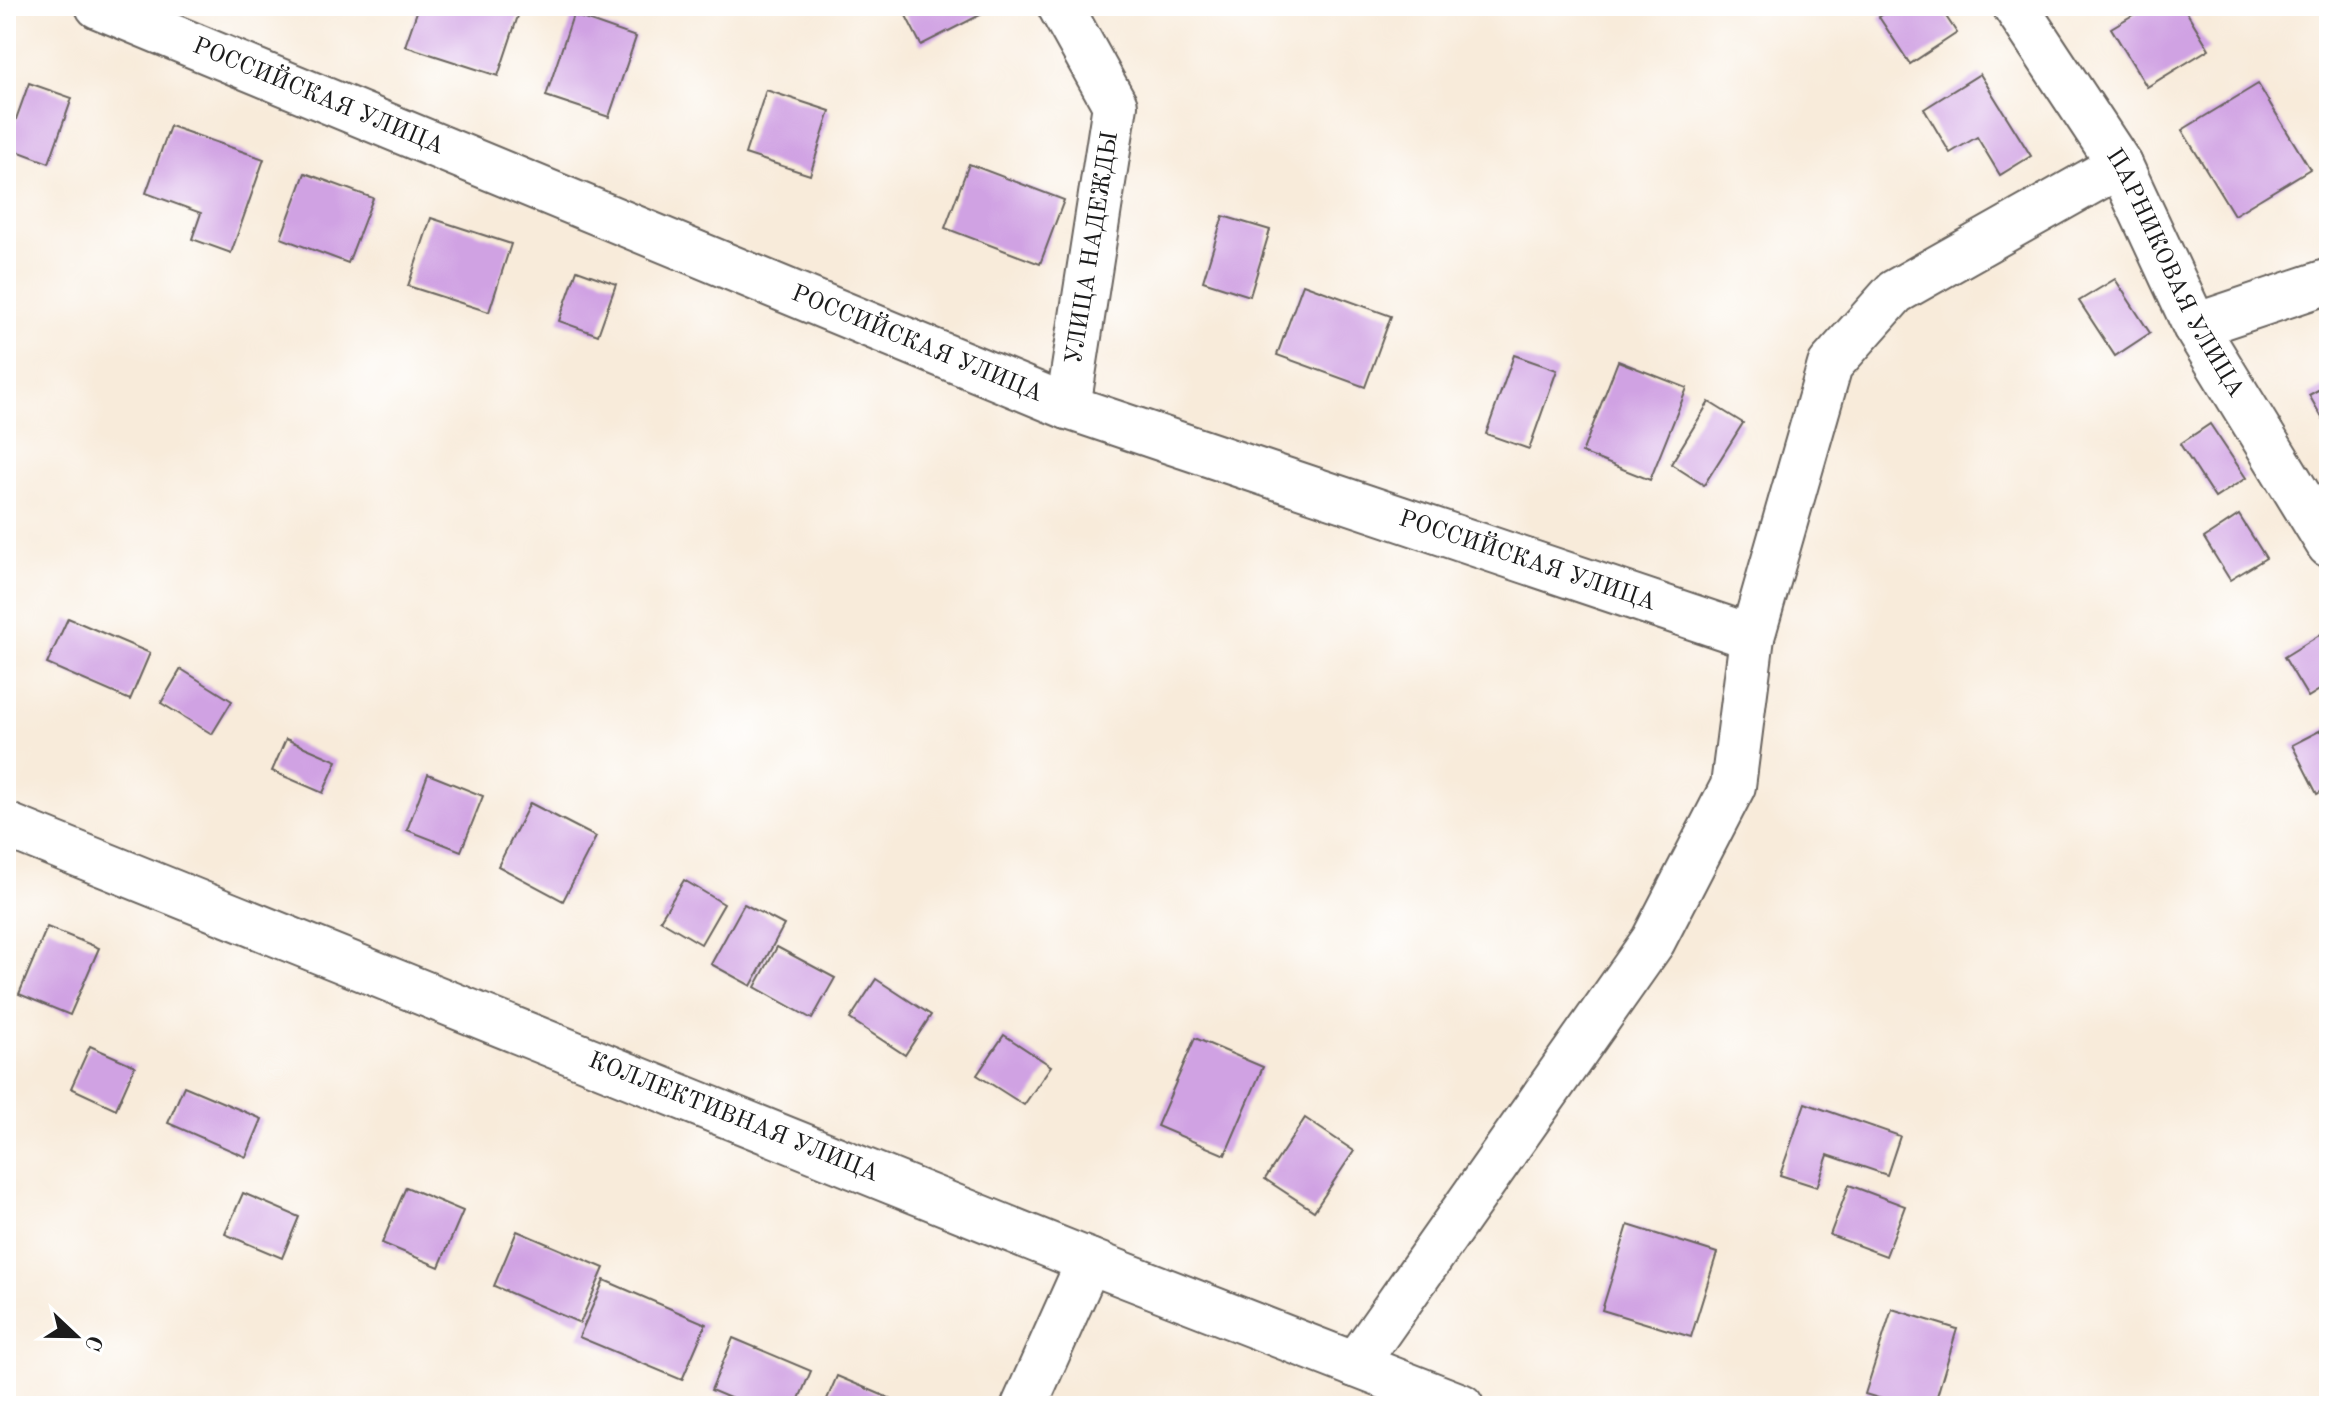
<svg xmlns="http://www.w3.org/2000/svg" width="2335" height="1412" font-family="'Old Standard TT',serif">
<rect width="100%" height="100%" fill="#fff"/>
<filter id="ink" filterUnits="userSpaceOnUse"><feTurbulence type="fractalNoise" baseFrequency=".0125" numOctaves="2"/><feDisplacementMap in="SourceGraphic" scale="16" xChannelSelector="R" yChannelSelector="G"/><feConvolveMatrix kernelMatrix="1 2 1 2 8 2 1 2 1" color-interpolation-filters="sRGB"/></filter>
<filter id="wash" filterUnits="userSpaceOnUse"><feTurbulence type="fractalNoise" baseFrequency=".006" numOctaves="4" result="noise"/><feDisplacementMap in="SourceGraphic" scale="32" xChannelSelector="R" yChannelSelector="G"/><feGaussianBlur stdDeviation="1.8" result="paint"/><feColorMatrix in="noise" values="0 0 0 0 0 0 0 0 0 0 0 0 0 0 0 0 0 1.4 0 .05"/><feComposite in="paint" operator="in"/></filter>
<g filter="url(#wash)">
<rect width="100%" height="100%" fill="#f8ebda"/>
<g id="blocks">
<g fill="#d0a2e3">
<path d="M419,6H507L520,10L498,76L405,46Z"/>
<path d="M901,6H983L986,12L921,45Z"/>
<path d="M1895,6H1939L1957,33L1910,64L1879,17Z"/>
<path d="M2148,6H2183L2209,49L2147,87L2111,28Z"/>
<path d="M573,15L636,37L609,117L546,96Z"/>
<path d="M1980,74L2031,156L2000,175L1977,137L1950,153L1924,109Z"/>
<path d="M29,83L72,98L49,163L6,147Z"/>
<path d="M2258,84L2310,169L2234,215L2182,130Z"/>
<path d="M766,90L830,111L810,175L745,154Z"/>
<path d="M170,126L264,159L231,253L192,239L201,213L146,193Z"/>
<path d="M969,164L1064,200L1040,264L945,228Z"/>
<path d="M305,173L373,198L348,263L281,238Z"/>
<path d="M1223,216L1270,230L1250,296L1203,281Z"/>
<path d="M431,218L511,244L489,312L408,286Z"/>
<path d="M577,270L616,284L598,335L559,321Z"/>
<path d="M2115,279L2150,333L2115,356L2079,301Z"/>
<path d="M1303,284L1391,316L1365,387L1277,355Z"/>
<path d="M1514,355L1557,370L1529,449L1486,434Z"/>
<path d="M1618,361L1687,388L1650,480L1582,453Z"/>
<path d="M2329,384V430L2309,395Z"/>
<path d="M1709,402L1743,423L1704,485L1671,464Z"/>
<path d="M2210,424L2246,478L2215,498L2180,444Z"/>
<path d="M2239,515L2266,558L2230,580L2204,538Z"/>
<path d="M68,618L150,653L130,700L47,664Z"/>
<path d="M2329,629V684L2308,697L2284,657Z"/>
<path d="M181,669L232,701L212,734L161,703Z"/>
<path d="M2329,726V787L2317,794L2292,745Z"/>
<path d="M286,739L337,761L323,793L272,771Z"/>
<path d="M428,774L483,796L461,851L407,830Z"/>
<path d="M530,803L596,837L563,901L498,866Z"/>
<path d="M684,880L724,904L701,944L660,920Z"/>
<path d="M744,904L784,925L751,986L711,964Z"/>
<path d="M47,927L99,948L70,1015L19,994Z"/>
<path d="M777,947L835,978L812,1019L755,987Z"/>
<path d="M876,979L931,1015L905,1055L850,1019Z"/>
<path d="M1004,1035L1051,1066L1024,1105L977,1075Z"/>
<path d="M1195,1038L1263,1067L1225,1155L1157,1126Z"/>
<path d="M90,1046L135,1066L116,1109L71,1088Z"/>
<path d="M184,1086L262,1119L246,1157L168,1123Z"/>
<path d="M1805,1103L1900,1136L1887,1175L1828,1155L1817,1187L1780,1175Z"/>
<path d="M1305,1118L1354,1151L1314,1211L1265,1179Z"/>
<path d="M1849,1185L1905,1206L1886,1256L1830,1235Z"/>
<path d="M406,1187L463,1211L439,1267L382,1243Z"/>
<path d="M243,1193L299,1217L282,1258L225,1234Z"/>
<path d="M1628,1225L1717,1253L1691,1337L1602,1310Z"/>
<path d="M517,1231L604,1268L580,1323L494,1286Z"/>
<path d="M604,1280L706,1324L682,1380L579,1337Z"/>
<path d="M1892,1309L1957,1329L1934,1406H1905L1865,1394Z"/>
<path d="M733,1338L811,1371L796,1406H749L711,1390Z"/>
<path d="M837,1376L908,1406H824Z"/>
</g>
</g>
</g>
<g filter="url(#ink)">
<use href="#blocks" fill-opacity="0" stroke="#69645e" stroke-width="2"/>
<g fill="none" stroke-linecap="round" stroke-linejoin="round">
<g stroke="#69645e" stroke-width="48">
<g id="minor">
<path id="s1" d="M98,6L1068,407L1752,637"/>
<path d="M1060,6L1115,105L1068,407"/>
<path id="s2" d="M2015,6L2120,165L2195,326L2329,545"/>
<path d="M2195,326L2329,281"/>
<path id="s3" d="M6,825L1089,1261L1461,1406"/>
<path d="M1355,1365L1653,941L1733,786L1752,637L1830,365L1895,292L2120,165"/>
<path d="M1024,1406L1089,1261"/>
</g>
</g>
<use href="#minor" stroke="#fff" stroke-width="44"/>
</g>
</g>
<g text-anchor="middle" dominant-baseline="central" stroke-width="7" stroke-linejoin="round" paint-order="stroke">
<g font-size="24" fill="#1c1c1c" stroke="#fff">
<text stroke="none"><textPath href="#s1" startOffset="238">РОССИЙСКАЯ УЛИЦА</textPath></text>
<text transform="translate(1093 248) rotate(-81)">УЛИЦА НАДЕЖДЫ</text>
<text stroke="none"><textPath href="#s2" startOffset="312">ПАРНИКОВАЯ УЛИЦА</textPath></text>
<text stroke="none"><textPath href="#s1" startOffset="886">РОССИЙСКАЯ УЛИЦА</textPath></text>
<text stroke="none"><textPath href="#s1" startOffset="1534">РОССИЙСКАЯ УЛИЦА</textPath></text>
<text stroke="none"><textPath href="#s3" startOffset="784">КОЛЛЕКТИВНАЯ УЛИЦА</textPath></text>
</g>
</g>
<rect width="2335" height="1412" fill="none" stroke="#fff" stroke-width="32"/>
<g transform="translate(76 1336) rotate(112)" stroke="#ffffff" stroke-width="6" paint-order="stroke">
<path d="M0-6L14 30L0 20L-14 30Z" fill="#1c1c1c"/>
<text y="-12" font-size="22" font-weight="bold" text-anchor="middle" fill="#1c1c1c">С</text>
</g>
</svg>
